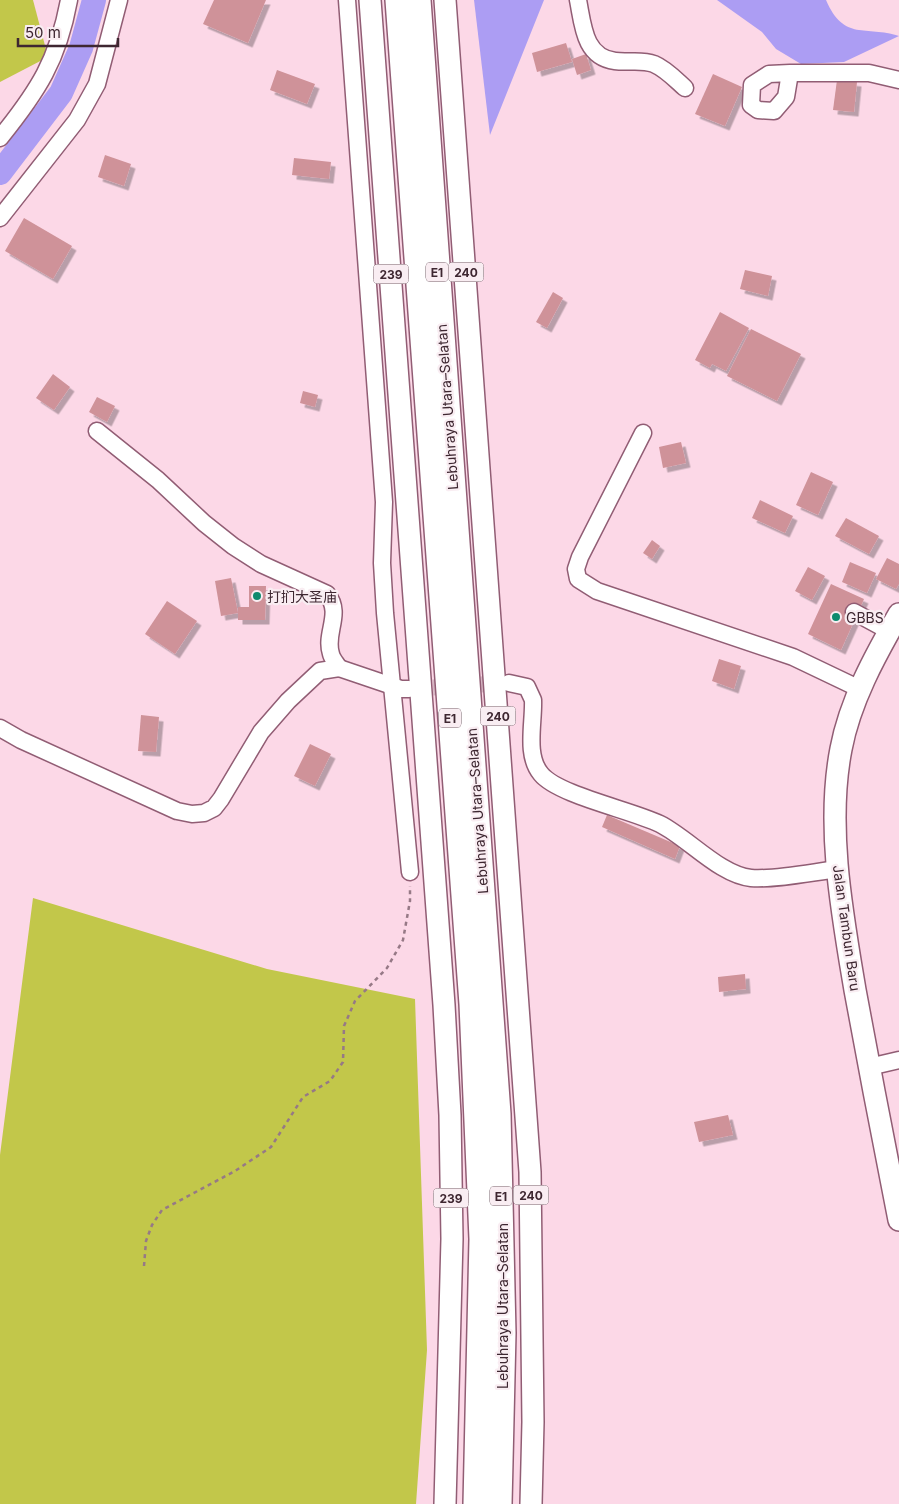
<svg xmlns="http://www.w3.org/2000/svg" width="899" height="1504" font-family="Inter,'Noto Sans SC',sans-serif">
<defs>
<filter id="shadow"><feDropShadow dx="4.5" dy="4.5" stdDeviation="0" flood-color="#0004"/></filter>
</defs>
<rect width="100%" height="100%" fill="#fcd8e7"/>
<g fill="#c2c74a">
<path d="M0,0H33L48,57L0,82Z"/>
<path d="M33,898L267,969L415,999L427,1350L416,1504H0V1155Z"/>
</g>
<g fill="#ac9df3">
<path d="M474,0H544L490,135Z"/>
<path d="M717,0H826C844,42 866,25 899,36L844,62L801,64L776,49L762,32Z"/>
</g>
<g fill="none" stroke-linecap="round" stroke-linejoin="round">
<path stroke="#ac9df3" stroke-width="24" d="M0,173L61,93L81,48L94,0"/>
</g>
<g fill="#cf9299" filter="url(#shadow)">
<path d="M214,0H266L248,43L203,24Z"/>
<path d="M566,43L572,62L537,72L532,53Z"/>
<path d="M586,54L591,70L577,75L572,59Z"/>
<path d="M277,70L315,84L307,104L270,90Z"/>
<path d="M713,74L742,87L725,126L695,114Z"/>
<path d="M837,80L857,82L854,112L833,110Z"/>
<path d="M105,155L131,164L124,186L98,177Z"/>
<path d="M294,158L331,162L329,179L292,175Z"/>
<path d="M24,218L72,246L53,279L5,251Z"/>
<path d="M745,270L772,276L768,296L740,289Z"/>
<path d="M553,292L563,298L547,328L536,322Z"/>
<path d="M720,312L749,328L726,371L712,364L710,368L695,360Z"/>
<path d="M751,329L801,354L777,401L727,376Z"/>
<path d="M53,374L70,387L54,410L36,398Z"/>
<path d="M303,391L318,395L315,407L300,403Z"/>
<path d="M97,397L115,406L107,422L89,412Z"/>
<path d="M681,442L686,463L663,468L659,447Z"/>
<path d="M811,472L833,482L818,515L796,505Z"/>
<path d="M760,500L793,516L785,533L752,518Z"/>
<path d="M846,518L879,536L869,554L835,536Z"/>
<path d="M652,540L660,546L652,559L643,553Z"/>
<path d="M887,558L899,564V584L896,589L876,579Z"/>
<path d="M850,562L876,573L867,593L842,582Z"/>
<path d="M808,567L825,576L812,600L795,591Z"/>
<path d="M231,578L238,613L221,616L215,581Z"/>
<path d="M831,584L864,599L841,650L808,634Z"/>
<path d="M249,586H266L265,620H238V607H249Z"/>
<path d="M167,601L197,621L175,654L145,634Z"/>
<path d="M719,659L741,666L734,689L712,681Z"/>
<path d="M141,715L159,717L156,752L138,751Z"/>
<path d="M310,744L331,754L315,786L294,776Z"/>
<path d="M607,815L680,846L675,859L602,827Z"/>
<path d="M745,974L746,989L719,992L718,977Z"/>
<path d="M728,1115L733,1135L699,1142L694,1122Z"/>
</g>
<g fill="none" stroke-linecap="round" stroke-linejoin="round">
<path stroke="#d6b5c3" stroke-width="16" stroke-dasharray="16 8" stroke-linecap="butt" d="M409,689L504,683"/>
<g stroke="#915d74" stroke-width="19">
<g id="minor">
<path d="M347,0L384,502L382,563L385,613L410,872"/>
<path d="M578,0C583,25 584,57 615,61C628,63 641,59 654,64C666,69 676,80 685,88"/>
<path d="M790,73L786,97L774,111L758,110L751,105L752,85L769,74L790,73H869L899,80"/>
<path d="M0,138C38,91 58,60 69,0"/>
<path d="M0,218L77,120L97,84L119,0"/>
<path d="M643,433L580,557L576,569L578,579L597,591L793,657L860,689"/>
<path d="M854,612L889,631"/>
<path d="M339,668L401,689H409"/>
<path d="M509,683L527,687L533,700C534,723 525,755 541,774C558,795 631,810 660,824C688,838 720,875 751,878C775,880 813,872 838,869"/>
<path d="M0,728L21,740L177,811L192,814L204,813L214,808L221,799L261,732L288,701L320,671L339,668C337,664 332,659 331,654C324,633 343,614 327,594L261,564L233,546L204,523L158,480L97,431"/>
<path d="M869,1067L899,1060"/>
</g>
</g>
<g stroke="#915d74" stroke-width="24">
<g id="major">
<path d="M370,0L444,1005L450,1115L452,1239L445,1504"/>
<path d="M445,0L530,1172L533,1422L531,1504"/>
<path d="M899,614C875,656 850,701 841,749C826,826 842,913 855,990C869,1067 884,1143 899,1220"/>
</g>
</g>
<g stroke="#915d74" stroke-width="28">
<g id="highway">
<path d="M398,0L472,1004L482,1239L476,1504"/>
<path d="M418,0L498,1114L503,1333L499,1504"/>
</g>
</g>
<path stroke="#967986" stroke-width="2.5" stroke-dasharray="4 4" stroke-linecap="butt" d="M144,1266L146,1241L152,1225L162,1210L235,1171L271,1147L303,1097L330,1081L343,1062L344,1026L355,1001L387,968L403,940L410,901V886"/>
<use href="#minor" stroke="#fff" stroke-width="16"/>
<use href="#major" stroke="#fff" stroke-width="21"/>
<use href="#highway" stroke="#fff" stroke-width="25"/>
</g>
<g fill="#0e8b6e" stroke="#f9edf2" stroke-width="2">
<circle cx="257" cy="596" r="5"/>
<circle cx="836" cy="617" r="5"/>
</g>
<g text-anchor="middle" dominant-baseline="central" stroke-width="4.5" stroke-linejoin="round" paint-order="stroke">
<g fill="#f9edf2" stroke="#76626b" stroke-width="1">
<rect x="426" y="262.5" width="22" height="19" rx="4"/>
<rect x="448.5" y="262.5" width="35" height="19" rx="4"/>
<rect x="373.5" y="264.5" width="35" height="19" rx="4"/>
<rect x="480.5" y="706.5" width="35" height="19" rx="4"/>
<rect x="439" y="708.5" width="22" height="19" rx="4"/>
<rect x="513.5" y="1185.5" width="35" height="19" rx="4"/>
<rect x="490" y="1186.5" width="22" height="19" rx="4"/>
<rect x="433.5" y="1188.5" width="35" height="19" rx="4"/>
</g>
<g font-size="12" font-weight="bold" fill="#3e2731">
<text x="437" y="272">E1</text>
<text x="466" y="272">240</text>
<text x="391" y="274">239</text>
<text x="498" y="716">240</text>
<text x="450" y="718">E1</text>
<text x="531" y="1195">240</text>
<text x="501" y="1196">E1</text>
<text x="451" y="1198">239</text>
</g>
<g font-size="14" fill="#3e2731" stroke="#f9edf2">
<text transform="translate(447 407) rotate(-94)">Lebuhraya Utara–Selatan</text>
<text transform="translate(477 811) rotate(-94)">Lebuhraya Utara–Selatan</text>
<text transform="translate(847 928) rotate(82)">Jalan Tambun Baru</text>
<text transform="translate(502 1306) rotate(-90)">Lebuhraya Utara–Selatan</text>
</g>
<g font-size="14" fill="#3e2731" stroke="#f9edf2" text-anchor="start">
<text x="267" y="596">打扪大圣庙</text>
<text x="846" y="617">GBBS</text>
</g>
</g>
<path d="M18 38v8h100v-8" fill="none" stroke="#3e2731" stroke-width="2.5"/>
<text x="25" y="38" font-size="15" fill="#3e2731" stroke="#f9edf2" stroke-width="4" paint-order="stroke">50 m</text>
</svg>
